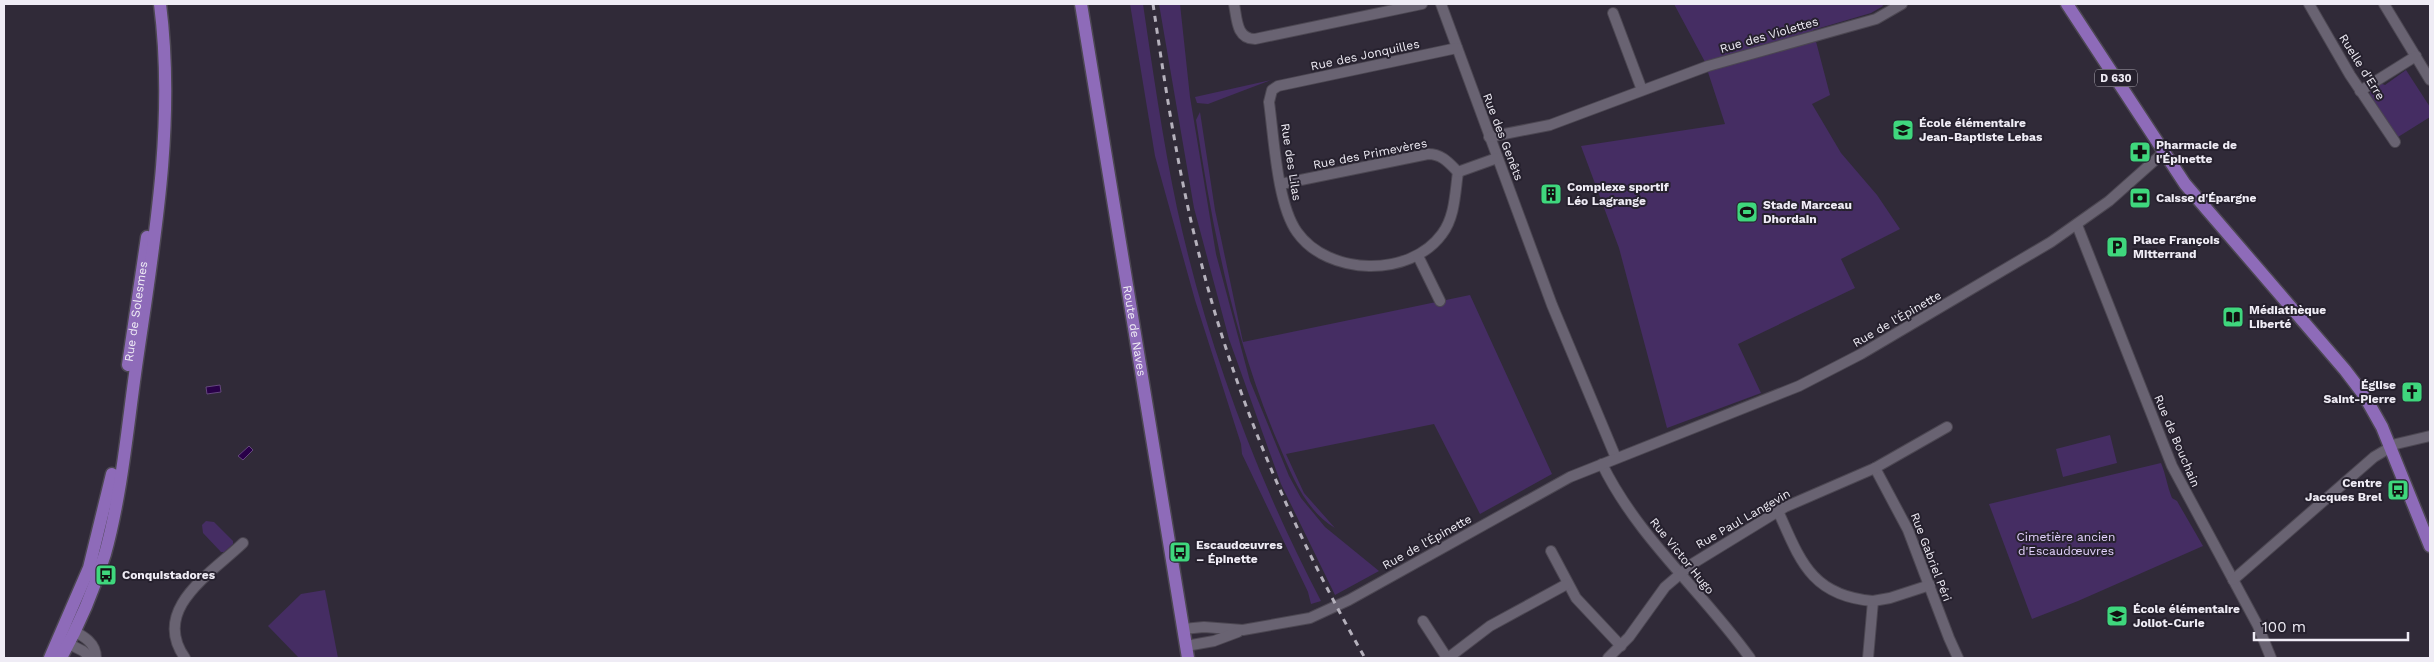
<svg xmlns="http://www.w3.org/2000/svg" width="2434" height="662" font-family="'Work Sans',sans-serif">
<rect width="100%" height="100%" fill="#302a38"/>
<g fill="#452d63">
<path d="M1130,4H1143C1153,72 1163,141 1177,208C1207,345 1256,477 1321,601L1311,604L1308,592L1242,454L1241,444L1195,300L1155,156Z"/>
<path d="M1159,4H1180L1190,97L1216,254L1250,381L1289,476L1301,498L1325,527L1379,571L1335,595L1281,484L1229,339L1194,208Z"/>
<path d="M1674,4H1882L1883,6L1871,13L1813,30L1830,95L1812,104L1841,153L1877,195L1900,229L1841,259L1855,288L1738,344L1761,393L1667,428L1619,248L1581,146L1725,124L1704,60Z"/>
<path d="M2406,70L2430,107V117L2398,137L2369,96L2371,89L2380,83L2385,85Z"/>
<path d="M1271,80L1208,104L1197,103L1195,97Z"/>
<path d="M1200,112L1215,210L1243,342L1470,295L1552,474L1480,514L1434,424L1286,454L1304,493L1335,528C1305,510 1292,476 1279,445C1234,340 1213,232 1196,120Z"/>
<path d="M2110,435L2117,463L2063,477L2056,449Z"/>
<path d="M2161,463C2166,475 2167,486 2172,498L2177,501L2203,546L2078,601L2032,619L1989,504Z"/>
<path d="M206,521L214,522L233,541V544L224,552H221L203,533L202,525Z"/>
<path d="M325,590L338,658H299L268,626L301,594Z"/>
</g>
<g fill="#290049" stroke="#64477d">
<path d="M220,385L221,392L207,394L206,387Z"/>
<path d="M249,446L253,450L243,460L238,456Z"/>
</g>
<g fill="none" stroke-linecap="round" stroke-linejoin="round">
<g stroke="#4c4752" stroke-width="12">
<g id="minor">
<path d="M1234,4C1237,18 1236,39 1255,39L1422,4"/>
<path d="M1441,4L1552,305L1616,458"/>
<path d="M2309,4L2350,75L2395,142"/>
<path d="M2384,4L2430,80"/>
<path d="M1613,13L1642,90"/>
<path d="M1457,48L1278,86L1272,90L1269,102C1274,138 1277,204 1297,232C1328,276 1410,278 1442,234C1455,217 1455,193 1458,172"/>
<path d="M2360,91L2416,56"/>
<path d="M1489,137L1550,125L1708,66L1876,19L1902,4"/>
<path d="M1458,172L1497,158"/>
<path d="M1281,184L1428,154C1442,154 1449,163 1458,172"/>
<path d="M2077,225L2172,466L2258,626L2271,658"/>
<path d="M1418,256L1440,301"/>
<path d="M1602,464C1638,538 1703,592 1750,658"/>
<path d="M1875,468L1908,530L1949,638L1958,658"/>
<path d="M1778,511C1800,560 1811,596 1873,601L1868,658"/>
<path d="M1551,551L1576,598L1621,646"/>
<path d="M2233,580L2374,457L2396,444L2430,436"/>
<path d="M1873,601L1890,598L1930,585"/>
<path d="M1423,621L1447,658"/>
<path d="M68,628C81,635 96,641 96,658"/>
<path d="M1183,629L1204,627L1243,630L1310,618L1349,600L1570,477L1799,386L1861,354L2051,242L2109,201L2163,153"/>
<path d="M63,641L83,651L91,658"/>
<path d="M1186,646L1214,641L1238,632"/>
<path d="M185,658C150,609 212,573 243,543"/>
<path d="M1448,658L1490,626L1567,584"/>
<path d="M1608,658L1629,637L1665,587L1692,564L1785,507L1875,468L1947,427"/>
</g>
</g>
<g stroke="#4c4752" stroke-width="15">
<g id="major">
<path id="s1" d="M1081,4L1188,658"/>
<path d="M2067,4L2185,184L2345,370L2364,395L2382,427L2430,546"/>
<path id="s2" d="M128,365L147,237"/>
<path d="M50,658L89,568L112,474"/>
<path d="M61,658C79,625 94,590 105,554C123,489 128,419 138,353C155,237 175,121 160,4"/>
</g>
</g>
<use href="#minor" stroke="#696372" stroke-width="10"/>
<use href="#major" stroke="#8e6bb9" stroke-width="12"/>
<path stroke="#b5b1bc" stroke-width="3" stroke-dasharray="6 6" stroke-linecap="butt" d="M1153,4C1165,85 1177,166 1197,246C1232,391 1291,528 1365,658"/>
</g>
<defs>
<g id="school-square" transform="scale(1.125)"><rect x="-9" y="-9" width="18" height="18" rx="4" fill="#3fd77d" stroke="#26212e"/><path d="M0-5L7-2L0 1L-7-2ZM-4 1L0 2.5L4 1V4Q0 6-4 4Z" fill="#111"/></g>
<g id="pharmacy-square" transform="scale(1.125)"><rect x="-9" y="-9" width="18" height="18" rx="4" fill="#3fd77d" stroke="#26212e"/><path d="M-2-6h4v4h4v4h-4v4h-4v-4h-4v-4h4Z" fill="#111"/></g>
<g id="building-square" transform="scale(1.125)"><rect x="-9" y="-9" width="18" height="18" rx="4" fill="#3fd77d" stroke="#26212e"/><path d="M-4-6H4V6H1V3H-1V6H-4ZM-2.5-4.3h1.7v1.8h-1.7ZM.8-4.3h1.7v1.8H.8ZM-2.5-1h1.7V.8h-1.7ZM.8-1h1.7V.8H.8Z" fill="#111"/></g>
<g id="bank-square" transform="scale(1.125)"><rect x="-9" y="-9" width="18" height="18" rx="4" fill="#3fd77d" stroke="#26212e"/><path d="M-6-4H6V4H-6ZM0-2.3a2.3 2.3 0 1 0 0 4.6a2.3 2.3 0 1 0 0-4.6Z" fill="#111"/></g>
<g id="stadium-square" transform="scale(1.125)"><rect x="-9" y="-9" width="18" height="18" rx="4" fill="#3fd77d" stroke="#26212e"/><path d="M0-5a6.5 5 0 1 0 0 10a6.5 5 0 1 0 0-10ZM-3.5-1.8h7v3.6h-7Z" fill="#111"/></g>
<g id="parking-square" transform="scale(1.125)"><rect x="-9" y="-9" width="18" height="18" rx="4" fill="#3fd77d" stroke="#26212e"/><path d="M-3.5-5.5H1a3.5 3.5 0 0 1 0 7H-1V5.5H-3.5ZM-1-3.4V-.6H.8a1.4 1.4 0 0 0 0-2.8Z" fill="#111"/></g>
<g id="library-square" transform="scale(1.125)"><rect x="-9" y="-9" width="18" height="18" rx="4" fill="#3fd77d" stroke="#26212e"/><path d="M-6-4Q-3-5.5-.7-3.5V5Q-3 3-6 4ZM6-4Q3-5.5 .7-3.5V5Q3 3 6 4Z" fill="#111"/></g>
<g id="church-square" transform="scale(1.125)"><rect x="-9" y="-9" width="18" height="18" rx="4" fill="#3fd77d" stroke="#26212e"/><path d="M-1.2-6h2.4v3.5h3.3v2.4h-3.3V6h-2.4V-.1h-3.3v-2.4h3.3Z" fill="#111"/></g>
<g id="bus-square" transform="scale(1.125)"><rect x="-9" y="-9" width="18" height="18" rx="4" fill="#3fd77d" stroke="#26212e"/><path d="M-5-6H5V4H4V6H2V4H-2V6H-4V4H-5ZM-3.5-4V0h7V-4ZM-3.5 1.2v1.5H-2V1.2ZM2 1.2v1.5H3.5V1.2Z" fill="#111"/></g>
</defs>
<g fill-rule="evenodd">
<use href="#school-square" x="1903" y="130"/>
<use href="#pharmacy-square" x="2140" y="152"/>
<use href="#building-square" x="1551" y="194"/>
<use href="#bank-square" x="2140" y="198"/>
<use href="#stadium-square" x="1747" y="212"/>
<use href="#parking-square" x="2117" y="247"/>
<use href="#library-square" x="2233" y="317"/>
<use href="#church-square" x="2412" y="392"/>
<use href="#bus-square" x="2398" y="490"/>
<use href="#bus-square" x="1180" y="552"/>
<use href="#bus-square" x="106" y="575"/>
<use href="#school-square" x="2117" y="616"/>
</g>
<g text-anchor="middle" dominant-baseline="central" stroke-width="4" stroke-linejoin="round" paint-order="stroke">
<rect fill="#26212e" stroke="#b3afb9" stroke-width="1" x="2095" y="69.5" width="42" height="17" rx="4"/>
<g font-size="11" font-weight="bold" fill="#efecf5">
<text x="2116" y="78">D 630</text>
</g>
<g font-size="12" fill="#efecf5" stroke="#26212e">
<text transform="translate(1769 35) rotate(-16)">Rue des Violettes</text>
<text transform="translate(1365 55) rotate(-12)">Rue des Jonquilles</text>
<text transform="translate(2362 67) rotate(58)">Ruelle d'Erre</text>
<text transform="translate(1503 137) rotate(69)">Rue des Genêts</text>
<text transform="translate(1370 154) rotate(-11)">Rue des Primevères</text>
<text transform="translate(1291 162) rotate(81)">Rue des Lilas</text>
<text stroke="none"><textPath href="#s2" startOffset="54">Rue de Solesmes</textPath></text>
<text transform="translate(1897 319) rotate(-30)">Rue de l'Épinette</text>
<text stroke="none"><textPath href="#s1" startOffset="331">Route de Naves</textPath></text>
<text transform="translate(2177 441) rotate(67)">Rue de Bouchain</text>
<text transform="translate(1743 519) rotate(-30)">Rue Paul Langevin</text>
<text transform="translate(1427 542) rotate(-29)">Rue de l'Épinette</text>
<text transform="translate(1682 556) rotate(51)">Rue Victor Hugo</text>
<text transform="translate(1931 557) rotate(69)">Rue Gabriel Péri</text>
</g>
<g font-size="12" font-weight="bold" fill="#efecf5" stroke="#26212e" text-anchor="start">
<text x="1919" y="123">École élémentaire<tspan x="1919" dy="14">Jean-Baptiste Lebas</tspan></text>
<text x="2156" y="145">Pharmacie de<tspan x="2156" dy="14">l'Épinette</tspan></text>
<text x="1567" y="187">Complexe sportif<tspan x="1567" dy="14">Léo Lagrange</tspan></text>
<text x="2156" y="198">Caisse d'Épargne</text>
<text x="1763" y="205">Stade Marceau<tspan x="1763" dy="14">Dhordain</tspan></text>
<text x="2133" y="240">Place François<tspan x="2133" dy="14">Mitterrand</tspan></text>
<text x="2249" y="310">Médiathèque<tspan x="2249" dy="14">Liberté</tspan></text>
<text x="2396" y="385" text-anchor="end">Église<tspan x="2396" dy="14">Saint-Pierre</tspan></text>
<text x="2382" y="483" text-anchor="end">Centre<tspan x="2382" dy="14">Jacques Brel</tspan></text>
<text x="1196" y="545">Escaudœuvres<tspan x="1196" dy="14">– Épinette</tspan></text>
<text x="122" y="575">Conquistadores</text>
<text x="2133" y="609">École élémentaire<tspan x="2133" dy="14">Joliot-Curie</tspan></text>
</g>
<g font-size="12" fill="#e4d3fe" stroke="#26212e">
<text x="2066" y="537">Cimetière ancien<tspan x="2066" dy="14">d'Escaudœuvres</tspan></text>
</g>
</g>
<rect width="2434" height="662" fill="none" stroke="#efecf5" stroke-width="10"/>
<path d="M2254 632v8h154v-8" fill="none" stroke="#efecf5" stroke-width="2.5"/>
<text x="2262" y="632" font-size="15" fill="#efecf5" stroke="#26212e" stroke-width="4" paint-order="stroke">100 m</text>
</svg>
